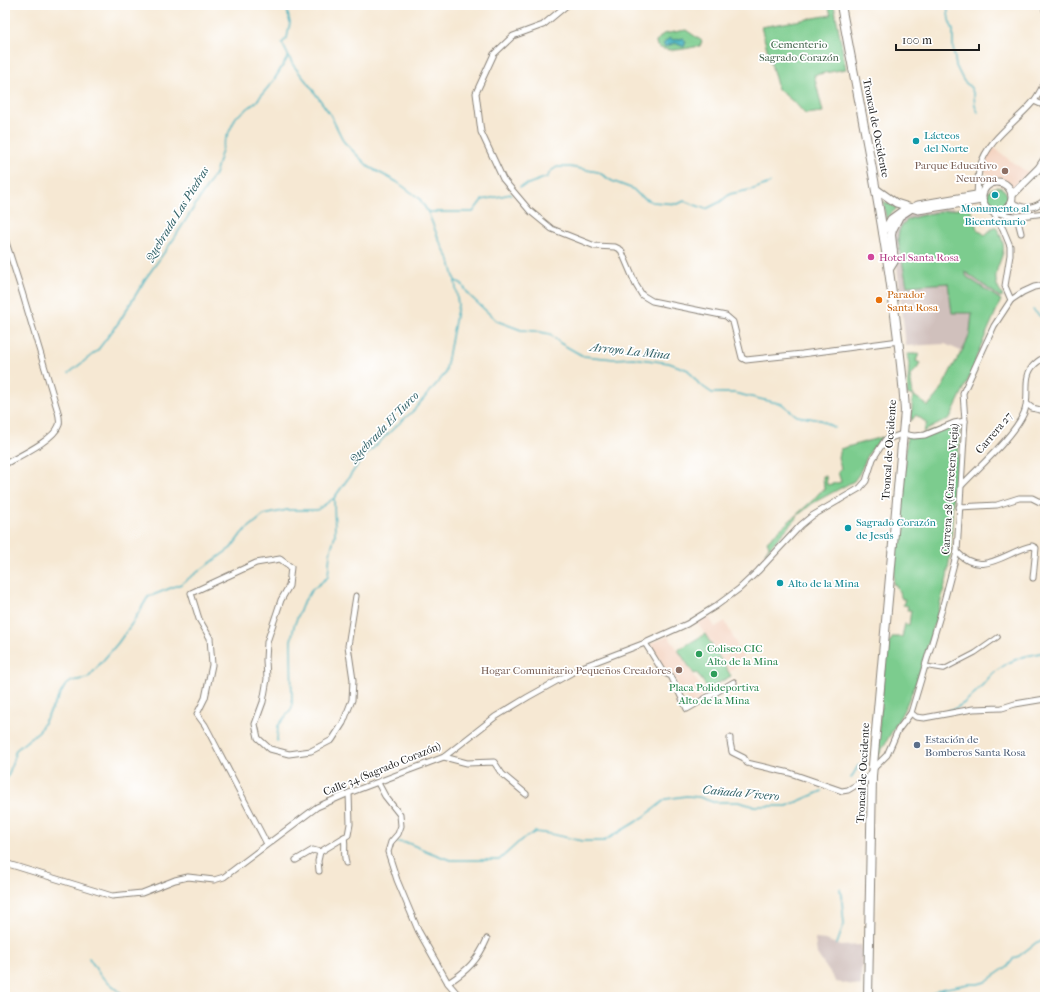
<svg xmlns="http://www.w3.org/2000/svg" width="1050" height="1002" font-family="'IM FELL French Canon',serif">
<rect width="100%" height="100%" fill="#fff"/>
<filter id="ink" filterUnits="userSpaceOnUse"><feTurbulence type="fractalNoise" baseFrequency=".025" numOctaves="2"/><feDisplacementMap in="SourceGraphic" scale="8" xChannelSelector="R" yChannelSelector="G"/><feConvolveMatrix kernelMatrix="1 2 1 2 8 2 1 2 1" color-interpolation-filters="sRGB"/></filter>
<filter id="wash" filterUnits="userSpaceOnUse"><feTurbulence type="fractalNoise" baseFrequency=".012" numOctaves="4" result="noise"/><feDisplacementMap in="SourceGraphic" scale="16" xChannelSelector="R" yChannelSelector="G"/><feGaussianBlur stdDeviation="0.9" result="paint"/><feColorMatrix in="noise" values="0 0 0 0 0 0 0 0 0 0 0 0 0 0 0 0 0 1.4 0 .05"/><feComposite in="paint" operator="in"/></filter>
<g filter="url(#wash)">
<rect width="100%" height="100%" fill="#f6e8d3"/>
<g fill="#f4d3c0">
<path d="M991,145L1012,162L1032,175L1013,192L1007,182L1000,178H993L980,167Z"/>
<path d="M709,617L715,627L725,621L743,657L729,673L705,634L697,623Z"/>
<path d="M668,636L678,650L700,686L702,700L691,705L687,701L672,673L663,666L650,644Z"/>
</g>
<g fill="#d0c0bc">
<path d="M953,207L961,251L979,282L1000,297L974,357L945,344L906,346L894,239L895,232L902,219L905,215Z"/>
<path d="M815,939L826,940L841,946L862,945L861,986L836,982L817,954Z"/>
</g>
<g fill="#7bcc8e" stroke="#4c7455">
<path d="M828,5H834L846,69L814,75L823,112L805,114L797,105L778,89L761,27L831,15Z"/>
<path d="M686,30L702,41L700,46C687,48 669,54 657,46L656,42L663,34Z"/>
<circle cx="997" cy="197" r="10"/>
<path d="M883,201L897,208L886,219Z"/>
<path d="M970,207L977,229L985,235L995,226C1000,233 1005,243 1003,252C1000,264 993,273 997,285C998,289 1001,293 1003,296L1000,297L964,271L967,277L1001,300L977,355L972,372L950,418L923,432L927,423L916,415L911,421L913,396L907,394L909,365L907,354H919L916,361L920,363L917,369L910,376L913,395L928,406L941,390L952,368L966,344L970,332L972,313H952L948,283L907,286L898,240C898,232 900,226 906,221C913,215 958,209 970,207Z"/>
<path d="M955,424L960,426L958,469L953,496L951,547L947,578L936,619L916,683L905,708L876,760L886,648L893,637H902L905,624L909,625L911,610H907L908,606L903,605L905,599H902L896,585L893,584L905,467L907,435L914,437Z"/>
<path d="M882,437L869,453L859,474L854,481L813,503L797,516V517L764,554L769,546L767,541L813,500L821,491L824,490L823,476H826L827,485L841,482L838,472L841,469L838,457L840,449Z"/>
<path d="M705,634L731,676L708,689L697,673L694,674L678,650Z"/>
</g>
<path fill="#43b1bf" stroke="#30666e" d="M671,38L673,40L683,38L686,42L684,47L675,43L665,47L663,44L668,39Z"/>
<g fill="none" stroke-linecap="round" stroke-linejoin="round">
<g stroke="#43b1bf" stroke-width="1.5">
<path d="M947,5L949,20L953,30V47L956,66L963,80L971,88L974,95L975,106L978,112"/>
<path d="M520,187L547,177L551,171L557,167H570L598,172L612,181L633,189L639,195L652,202L678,204L684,201L706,209L720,202L730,194L754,189L770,183"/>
<path d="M428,212H473L482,200L511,194"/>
<path d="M455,281L461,283L470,296L497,321L521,330L535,331L550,334L560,343L583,356L614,359L633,358L669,363L688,370L699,384L712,393H734L782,404L797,416L821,420L835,428"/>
<path d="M1033,310L1041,317L1045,318"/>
<path d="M69,373L97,351L119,322L146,278L173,240L215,174L224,143L236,117L255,103L274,80L288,57"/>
<path d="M947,711L956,708L964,703L978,690L993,673L1008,663L1022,657L1045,652"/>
<path d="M920,715H928"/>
<path d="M277,741L278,726L292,708L291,641L294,626L303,603L312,590L328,577L330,553L335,535L334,499"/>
<path d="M851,778L858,766L864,764"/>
<path d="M5,780L9,774L16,750L39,731L65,686L72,681L88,678L118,643L133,622L148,597L181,584L231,548L242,533L264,515L287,510H317L334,498L362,459L394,428L413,411L445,374L458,305L455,281L450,261L439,240L428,212L419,198L397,182L369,167L344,142L330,114L310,86L293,65L282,43L287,38L290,23L286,5"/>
<path d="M396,842L408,843L429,852L450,860H499L521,840L535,832L551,834L582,841H604L644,817L666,799L686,796L699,797L713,802H738L753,806H787L822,791"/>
<path d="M837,944L844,924L842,901L840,889"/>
<path d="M89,958L100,975L126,997"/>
<path d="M928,997L938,990L947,988L968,984H978L985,982L1008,966L1014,958L1019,956L1037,942L1045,940"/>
</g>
</g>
</g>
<g filter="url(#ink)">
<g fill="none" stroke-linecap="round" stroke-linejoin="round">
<g stroke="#898278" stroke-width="5.5">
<path id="pedestrian" d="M925,666L944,669L975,653L998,637"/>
</g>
<g stroke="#898278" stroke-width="7">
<g id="minor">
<path d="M567,5L543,25L513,36L494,54L476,93L481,132L503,179L530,211L552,229L595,246L615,247L621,250L636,285L642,295L652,301L726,316L733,322L742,358L746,360L802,354L899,341"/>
<path d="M1044,5L1045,10"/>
<path d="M1034,101L1045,106"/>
<path d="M977,195C978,186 977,176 980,167C987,140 1015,123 1032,103C1038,97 1041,89 1045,82"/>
<path d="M1011,202C1024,209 1033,210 1045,200"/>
<path d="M992,211L1003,229L1010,246V255L1005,286L1011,300"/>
<path d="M996,212C1014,219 1027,215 1045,213"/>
<path d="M1017,217L1021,233"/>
<path d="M5,239L22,292L58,412C59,416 60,421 59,425C54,440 19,456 5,464"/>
<path d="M1027,404L1032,408L1045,411"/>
<path d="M962,485C980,466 1014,436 1024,413C1031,397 1021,376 1035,364C1038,361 1040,359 1045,358"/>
<path d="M959,507L997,505L1019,498H1032L1040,502L1045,500"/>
<path d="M957,552C982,579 1006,551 1032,546L1036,548L1033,578"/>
<path d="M645,643L663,672L671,676L687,709L734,682"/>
<path d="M911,713L916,717L924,718L973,709L1002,708L1015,704L1045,699"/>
<path d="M730,738V742L732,752L744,758L747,763L790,773L842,791L848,790L868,778L873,769L887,755L898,730L911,713L942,609L957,552L965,421L963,393L994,326L1011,300L1023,292L1034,287L1045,285"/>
<path d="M444,757L467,763L494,762L502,774L526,794"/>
<path d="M378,783L385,796L400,815L401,826L398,834L391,842L388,852L397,880L418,930L448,983L460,997"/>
<path d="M344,837C346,846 343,855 346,863"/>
<path d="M267,844L205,725L197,714L205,698L212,665L210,638L199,619L191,593L256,563L280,559L291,567L289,586L281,600L267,642L266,660L267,679L263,702L255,724L258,738L270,749L289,754L311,751L332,740L343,723L352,700L353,680L348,646L356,596"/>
<path d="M296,860L313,850L320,852"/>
<path d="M5,863L112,896L142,893L175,880L188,877L214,880L224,877L317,807L349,793L444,757L495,717L528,697L582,667L645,643L687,624L716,606L739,589L758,571L801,525L812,516L860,488L866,481L873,459L885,440L902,434L914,436L925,435L954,423L965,421"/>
<path d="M319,871L318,861L320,852L348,835L350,824L349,793"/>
<path d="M448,983C467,971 478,960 487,939"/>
</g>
</g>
<g stroke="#898278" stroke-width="9">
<g id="secondary">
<circle cx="997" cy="197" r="15"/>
<path d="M876,189L896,203L918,210L982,200"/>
<path d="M1012,195L1039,168L1045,159"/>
<path d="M914,207L918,205L982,194"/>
<path d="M883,233L891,219L902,211"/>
</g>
</g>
<g stroke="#898278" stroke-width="10">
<g id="primary">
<path d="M841,5C859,103 880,201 893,300C898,337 903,374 905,411L872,776L868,997"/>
<path d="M889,269L894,261L891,235L892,230L899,216L911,208"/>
</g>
</g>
<use href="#pedestrian" stroke="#fff" stroke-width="3.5"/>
<use href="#minor" stroke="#fff" stroke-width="5"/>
<use href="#secondary" stroke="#fff" stroke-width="7"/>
<use href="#primary" stroke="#fff" stroke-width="8"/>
</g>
</g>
<g fill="#0f9aa8" stroke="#fff" stroke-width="1.5">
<circle cx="916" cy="141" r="4"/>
<circle cx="995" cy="195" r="4"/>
<circle cx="848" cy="528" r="4"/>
<circle cx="780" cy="583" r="4"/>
</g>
<g fill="#8d6e63" stroke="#fff" stroke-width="1.5">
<circle cx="1005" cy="171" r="4"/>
<circle cx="679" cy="670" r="4"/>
</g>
<circle fill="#d1479c" stroke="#fff" stroke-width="1.5" cx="871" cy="257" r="4"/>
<circle fill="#e8710a" stroke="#fff" stroke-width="1.5" cx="879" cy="300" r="4"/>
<g fill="#2e9e5b" stroke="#fff" stroke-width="1.5">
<circle cx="699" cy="654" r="4"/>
<circle cx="714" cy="674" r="4"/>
</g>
<circle fill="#5c6f8a" stroke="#fff" stroke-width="1.5" cx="917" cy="745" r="4"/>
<g text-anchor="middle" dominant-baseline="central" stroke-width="3.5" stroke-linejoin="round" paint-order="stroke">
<g font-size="11" fill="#42624a" stroke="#fff">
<text x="799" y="44">Cementerio<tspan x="799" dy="13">Sagrado Corazón</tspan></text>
</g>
<g font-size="11" fill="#1c1c1c" stroke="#fff">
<text transform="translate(876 128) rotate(79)">Troncal de Occidente</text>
<text transform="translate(994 433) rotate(-50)">Carrera 27</text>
<text transform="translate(889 450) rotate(-86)">Troncal de Occidente</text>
<text transform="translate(950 489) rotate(-86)">Carrera 28 (Carretera Vieja)</text>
<text transform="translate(382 769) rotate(-22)">Calle 34 (Sagrado Corazón)</text>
<text transform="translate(863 773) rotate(-87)">Troncal de Occidente</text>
</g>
<g font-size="11" fill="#0d838f" stroke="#fff" text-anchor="start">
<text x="924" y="135">Lácteos<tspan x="924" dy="13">del Norte</tspan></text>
<text x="995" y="208" text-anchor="middle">Monumento al<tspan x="995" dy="13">Bicentenario</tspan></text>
<text x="856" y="522">Sagrado Corazón<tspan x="856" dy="13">de Jesús</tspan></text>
<text x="788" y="583">Alto de la Mina</text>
</g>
<g font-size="11" fill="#785e54" stroke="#fff" text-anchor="end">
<text x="997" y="165">Parque Educativo<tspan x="997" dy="13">Neurona</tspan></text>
<text x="671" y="670">Hogar Comunitario Pequeños Creadores</text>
</g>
<g font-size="11" fill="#b23c85" stroke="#fff" text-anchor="start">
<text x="879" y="257">Hotel Santa Rosa</text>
</g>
<g font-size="11" fill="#c56008" stroke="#fff" text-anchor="start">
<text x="887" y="294">Parador<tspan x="887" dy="13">Santa Rosa</tspan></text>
</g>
<g font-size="11" fill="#27864d" stroke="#fff" text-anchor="start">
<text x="707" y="648">Coliseo CIC<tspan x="707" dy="13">Alto de la Mina</tspan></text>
<text x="714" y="687" text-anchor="middle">Placa Polideportiva<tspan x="714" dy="13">Alto de la Mina</tspan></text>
</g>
<g font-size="11" fill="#4e5e75" stroke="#fff" text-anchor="start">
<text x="925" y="739">Estación de<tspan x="925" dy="13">Bomberos Santa Rosa</tspan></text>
</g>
<g font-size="12" font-style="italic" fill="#2e5f65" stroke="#fff">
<text transform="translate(177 214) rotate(-58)">Quebrada Las Piedras</text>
<text transform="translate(630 351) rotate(6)">Arroyo La Mina</text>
<text transform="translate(384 427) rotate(-46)">Quebrada El Turco</text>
<text transform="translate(741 793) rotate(5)">Cañada Vivero</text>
</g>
</g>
<rect width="1050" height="1002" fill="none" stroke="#fff" stroke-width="20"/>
<path d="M896 44v6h83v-6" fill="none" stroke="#1c1c1c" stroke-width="2"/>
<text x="902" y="44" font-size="12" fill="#1c1c1c" stroke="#ffffff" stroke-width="3" paint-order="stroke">100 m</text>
</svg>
